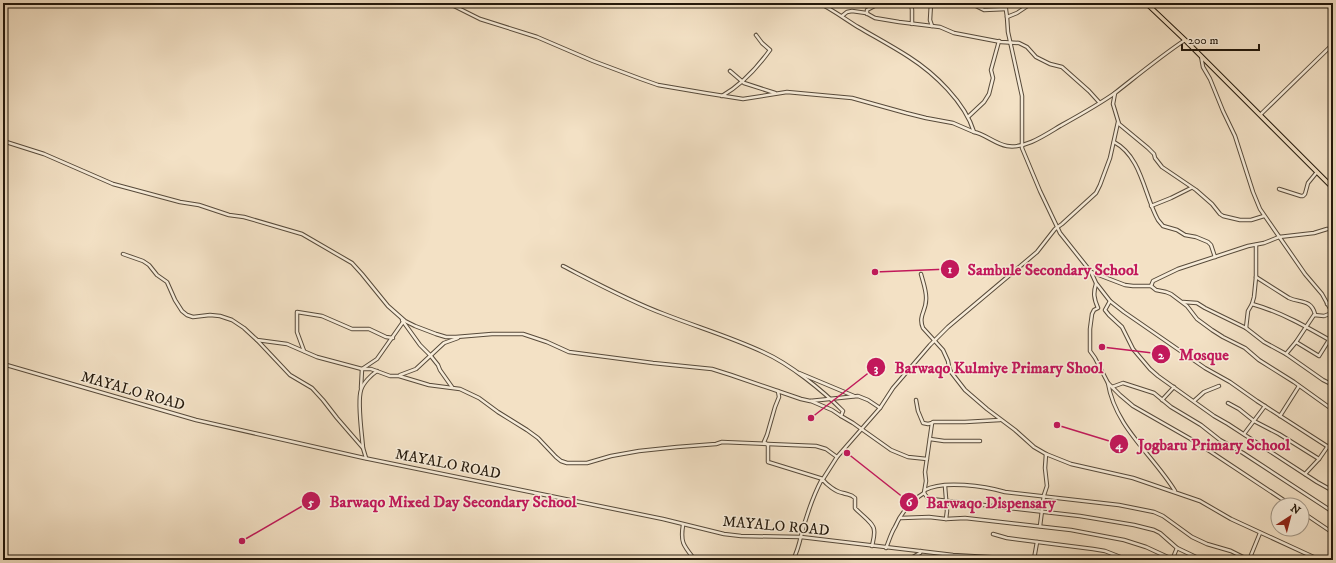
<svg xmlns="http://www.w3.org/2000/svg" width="1336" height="563" font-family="'IM FELL DW Pica',serif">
<rect width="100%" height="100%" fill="#f3e1c5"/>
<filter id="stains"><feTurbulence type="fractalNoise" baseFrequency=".005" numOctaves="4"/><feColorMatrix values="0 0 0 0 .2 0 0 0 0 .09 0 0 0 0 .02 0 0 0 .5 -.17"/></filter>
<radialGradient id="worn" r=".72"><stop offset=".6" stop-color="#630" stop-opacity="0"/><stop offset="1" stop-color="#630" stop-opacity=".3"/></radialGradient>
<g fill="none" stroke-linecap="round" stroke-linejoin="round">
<g stroke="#574a3a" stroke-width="4.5">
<g id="minor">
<path d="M448,3L480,19L537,37L593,61L641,79L658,85L705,93L743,99L787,92L852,98L906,113L926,118L953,123L974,132"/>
<path d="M819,3C833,10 845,19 858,27C875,37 892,46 909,57C934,73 965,102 974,132C985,134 995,144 1007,146C1025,149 1045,135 1060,126C1078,116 1098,105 1115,93C1138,75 1161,56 1185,40"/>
<path d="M911,3L912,10V24"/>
<path d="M931,3L930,20L932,26"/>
<path d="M970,3L984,10L1006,9"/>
<path d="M1005,3L1007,17L1008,32L1022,96V148L1040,191L1060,233L1091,272L1096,283L1110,301L1124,312L1205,368L1230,382L1257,401L1333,450"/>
<path d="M867,14V10L880,3"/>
<path d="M842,16L847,12L852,11L866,13L875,18L899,22L940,27L954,33L1001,42L1019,43L1027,47L1036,57L1050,64L1062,67L1089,91L1099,102"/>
<path d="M1007,17L1017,13L1032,3"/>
<path d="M1201,56L1203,67L1210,79L1223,111L1235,136L1253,192L1260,209L1305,274L1322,294L1333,314"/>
<path d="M730,71L744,83L775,93"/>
<path d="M1115,93L1113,104L1119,124L1148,148L1154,154L1155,158L1162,167L1196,190L1212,204L1220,214L1223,216L1240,220H1251L1264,216"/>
<path d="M722,96C741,85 757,68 770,50L762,43L756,35"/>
<path d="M1260,115L1333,44"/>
<path d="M968,117L984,102L989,94L993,78L991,70L999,41"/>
<path d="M3,141L44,154L113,184L180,202L199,205L229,215L244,217L302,234L352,263L362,274L388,306L405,321L415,326L436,334L446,337H456L492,334H523L547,342L569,352L653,363L712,369L731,375L801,399L810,401L858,396L868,400L880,408"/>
<path d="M1114,142C1142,157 1144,195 1158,220L1163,226L1177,230L1185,235L1196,237L1208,242L1211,245L1215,257"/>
<path d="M1279,189L1301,196H1303L1305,194L1308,183L1317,172"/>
<path d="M1151,206L1171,198L1191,188"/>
<path d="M123,254L143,261L149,265L157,275L167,282L175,300L182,311L187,315L193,317L210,315L220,316L232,320L244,328L257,340L287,344L317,357L362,369H371L390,376H399L429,385L460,389L479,398L498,412L527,430L538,438L556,457L561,461L567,463H587L611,456L639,451L677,447L716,444L722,442L816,446L826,449L837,457"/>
<path d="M563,266C596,283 629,301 664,314C697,327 731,337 763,352C790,364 822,390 843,411L841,416L853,423L891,450L908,457L927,459"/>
<path d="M1091,272L1125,285L1133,286H1151L1156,290L1166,292L1171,294L1187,306L1197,319L1212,330L1223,337L1245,348L1259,360L1294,382L1333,410"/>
<path d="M921,274C923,282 927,292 926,300C926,311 918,316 923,328L943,350L948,361L949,367L951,372L965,390L987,409L1015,430L1034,447L1046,454L1071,464L1133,478L1200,501L1231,519L1320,560"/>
<path d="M1256,277L1289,298C1300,303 1311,299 1315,314"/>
<path d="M1096,284C1093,293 1094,299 1098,308L1094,310L1092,314L1090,329V351L1095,358L1108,383L1120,395L1133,406L1196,442L1291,505"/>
<path d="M1151,286L1153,281L1178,269L1248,246L1264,243L1279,237L1314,233L1327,229H1333"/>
<path d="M1110,301L1105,310L1109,315L1122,327L1133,349L1150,369L1158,376L1214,416L1228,424L1317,482L1333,491"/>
<path d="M1183,302L1197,303L1205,308L1246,328L1264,342L1286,354L1323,380L1333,385"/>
<path d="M1252,304C1281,312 1307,327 1333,342"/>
<path d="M1327,304L1333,301"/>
<path d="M402,320L420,345L430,355L438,365L440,370L452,387"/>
<path d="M1246,328L1248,311L1252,304L1254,297L1256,277V245"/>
<path d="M257,340L290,375L312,388L323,400L337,418L363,448L366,458"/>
<path d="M1296,342L1319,356L1329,340"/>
<path d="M304,351L297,332V312L322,316L352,329H369L386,337L393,338"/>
<path d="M1286,354L1296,342L1314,315L1324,316L1332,313"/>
<path d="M3,364L196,420L364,458L663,519L724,534L741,536L801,537L953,555L1039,560"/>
<path d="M799,373L854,396"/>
<path d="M400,375L416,369L444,343L458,338"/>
<path d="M1108,383C1115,427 1153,455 1175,491"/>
<path d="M1112,387L1123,383L1154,393L1171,407L1201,425L1220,440L1243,453L1333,512"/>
<path d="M361,388L362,369L377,359L403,322"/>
<path d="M778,391L779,397L775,407L767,435L764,442L768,445V462L823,479L837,457L880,408L893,388L930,345L948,327L1037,252L1055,229L1062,224L1096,193L1100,185L1110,158L1118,122"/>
<path d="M916,400L918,411L923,423L928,424L932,423"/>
<path d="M1162,400L1174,387"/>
<path d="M811,401L832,410L841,416"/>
<path d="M1194,401L1204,392L1219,386"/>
<path d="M1228,403L1239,409L1254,421L1279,434L1319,459"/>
<path d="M1280,416L1299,386"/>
<path d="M1000,420L965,422H933L932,423L925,472L926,481L924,493L927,497L931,499L1080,516L1134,525L1154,530L1160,533L1177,548L1198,558V560"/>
<path d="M1244,434L1265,406"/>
<path d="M930,439L944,441H980"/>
<path d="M363,448C362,434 357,402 361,390C363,383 371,375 377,371"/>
<path d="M1305,474L1319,459L1328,446"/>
<path d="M945,486L947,511L946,519"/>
<path d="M925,490C943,480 985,486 1005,492L1119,505L1154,512L1163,516L1192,537L1207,544L1231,551L1249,560"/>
<path d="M1302,512L1333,533"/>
<path d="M901,518L929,517L946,519L965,518L1071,530L1124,540L1146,547L1172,559"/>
<path d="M683,525C680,543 684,546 695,560"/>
<path d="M1040,526L1044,495L1047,486L1045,468L1046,454"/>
<path d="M993,534L1007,538L1093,549L1105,551L1128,560"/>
<path d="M886,548C889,541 891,533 895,527C901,513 911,501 924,493"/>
<path d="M1034,559L1037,542"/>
<path d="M793,560C797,552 799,545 801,536C806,517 813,496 822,479C827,485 836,492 843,493C849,495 851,494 855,498V508C860,514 874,523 874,530C875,535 873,541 872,546"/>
<path d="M908,560L920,553L921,551"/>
<path d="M1172,560L1177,548"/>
<path d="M1249,560L1260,533"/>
</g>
</g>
<g stroke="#23180b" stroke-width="5.5">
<path id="major" d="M1146,3L1185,40L1333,188"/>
</g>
<use href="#minor" stroke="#f7ecd9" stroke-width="2.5"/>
<use href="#major" stroke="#f3e1c5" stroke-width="3.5"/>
</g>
<g text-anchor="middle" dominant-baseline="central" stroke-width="3" stroke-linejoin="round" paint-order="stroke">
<g font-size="15" fill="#23180b" stroke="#f7ecd9">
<text transform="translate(133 391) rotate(16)">MAYALO ROAD</text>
<text transform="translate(448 464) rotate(11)">MAYALO ROAD</text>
<text transform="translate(776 526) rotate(5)">MAYALO ROAD</text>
</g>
</g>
<path fill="none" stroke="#c2185b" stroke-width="1.5" d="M875 272L950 269M1102 347L1161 354M811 418L876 367M1057 425L1119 444M242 541L311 501M847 453L909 502"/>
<g fill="#c2185b" stroke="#f7ecd9" stroke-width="1.5">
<circle cx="875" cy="272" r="4"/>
<circle cx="1102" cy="347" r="4"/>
<circle cx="811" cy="418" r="4"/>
<circle cx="1057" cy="425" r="4"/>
<circle cx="242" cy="541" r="4"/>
<circle cx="847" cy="453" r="4"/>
<circle cx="950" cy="269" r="10"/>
<circle cx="1161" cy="354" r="10"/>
<circle cx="876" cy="367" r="10"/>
<circle cx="1119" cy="444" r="10"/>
<circle cx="311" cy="501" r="10"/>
<circle cx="909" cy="502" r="10"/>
</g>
<g font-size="12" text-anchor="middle" font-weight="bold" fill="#fff">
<text x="950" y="273">1</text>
<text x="1161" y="359">2</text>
<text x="876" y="372">3</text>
<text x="1119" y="449">4</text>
<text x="311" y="506">5</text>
<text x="909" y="506">6</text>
</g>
<g font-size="16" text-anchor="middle" font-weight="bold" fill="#c2185b" stroke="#f7ecd9" stroke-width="3" stroke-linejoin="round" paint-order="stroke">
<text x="1053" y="275">Sambule Secondary School</text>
<text x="1204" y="360">Mosque</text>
<text x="999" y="373">Barwaqo Kulmiye Primary Shool</text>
<text x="1214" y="450">Jogbaru Primary School</text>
<text x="453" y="507">Barwaqo Mixed Day Secondary School</text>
<text x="991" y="508">Barwaqo Dispensary</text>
</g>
<rect width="1336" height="563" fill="none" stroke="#f3e1c5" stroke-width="16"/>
<rect x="4" y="4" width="1328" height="555" fill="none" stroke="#23180b" stroke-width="2"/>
<rect x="8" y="8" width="1320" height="547" fill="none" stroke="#23180b"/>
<g transform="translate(1290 517) rotate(36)"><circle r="19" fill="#f7ecd9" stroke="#a29787"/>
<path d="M0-3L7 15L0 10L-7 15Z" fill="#8f2418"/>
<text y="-6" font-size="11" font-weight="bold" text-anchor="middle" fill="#23180b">N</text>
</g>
<path d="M1182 44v6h77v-6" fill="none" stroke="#23180b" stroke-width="2"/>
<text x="1188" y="44" font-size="12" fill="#23180b" stroke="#f7ecd9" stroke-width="3" paint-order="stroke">200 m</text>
<rect width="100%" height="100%" filter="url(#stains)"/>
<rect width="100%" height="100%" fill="url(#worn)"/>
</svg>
